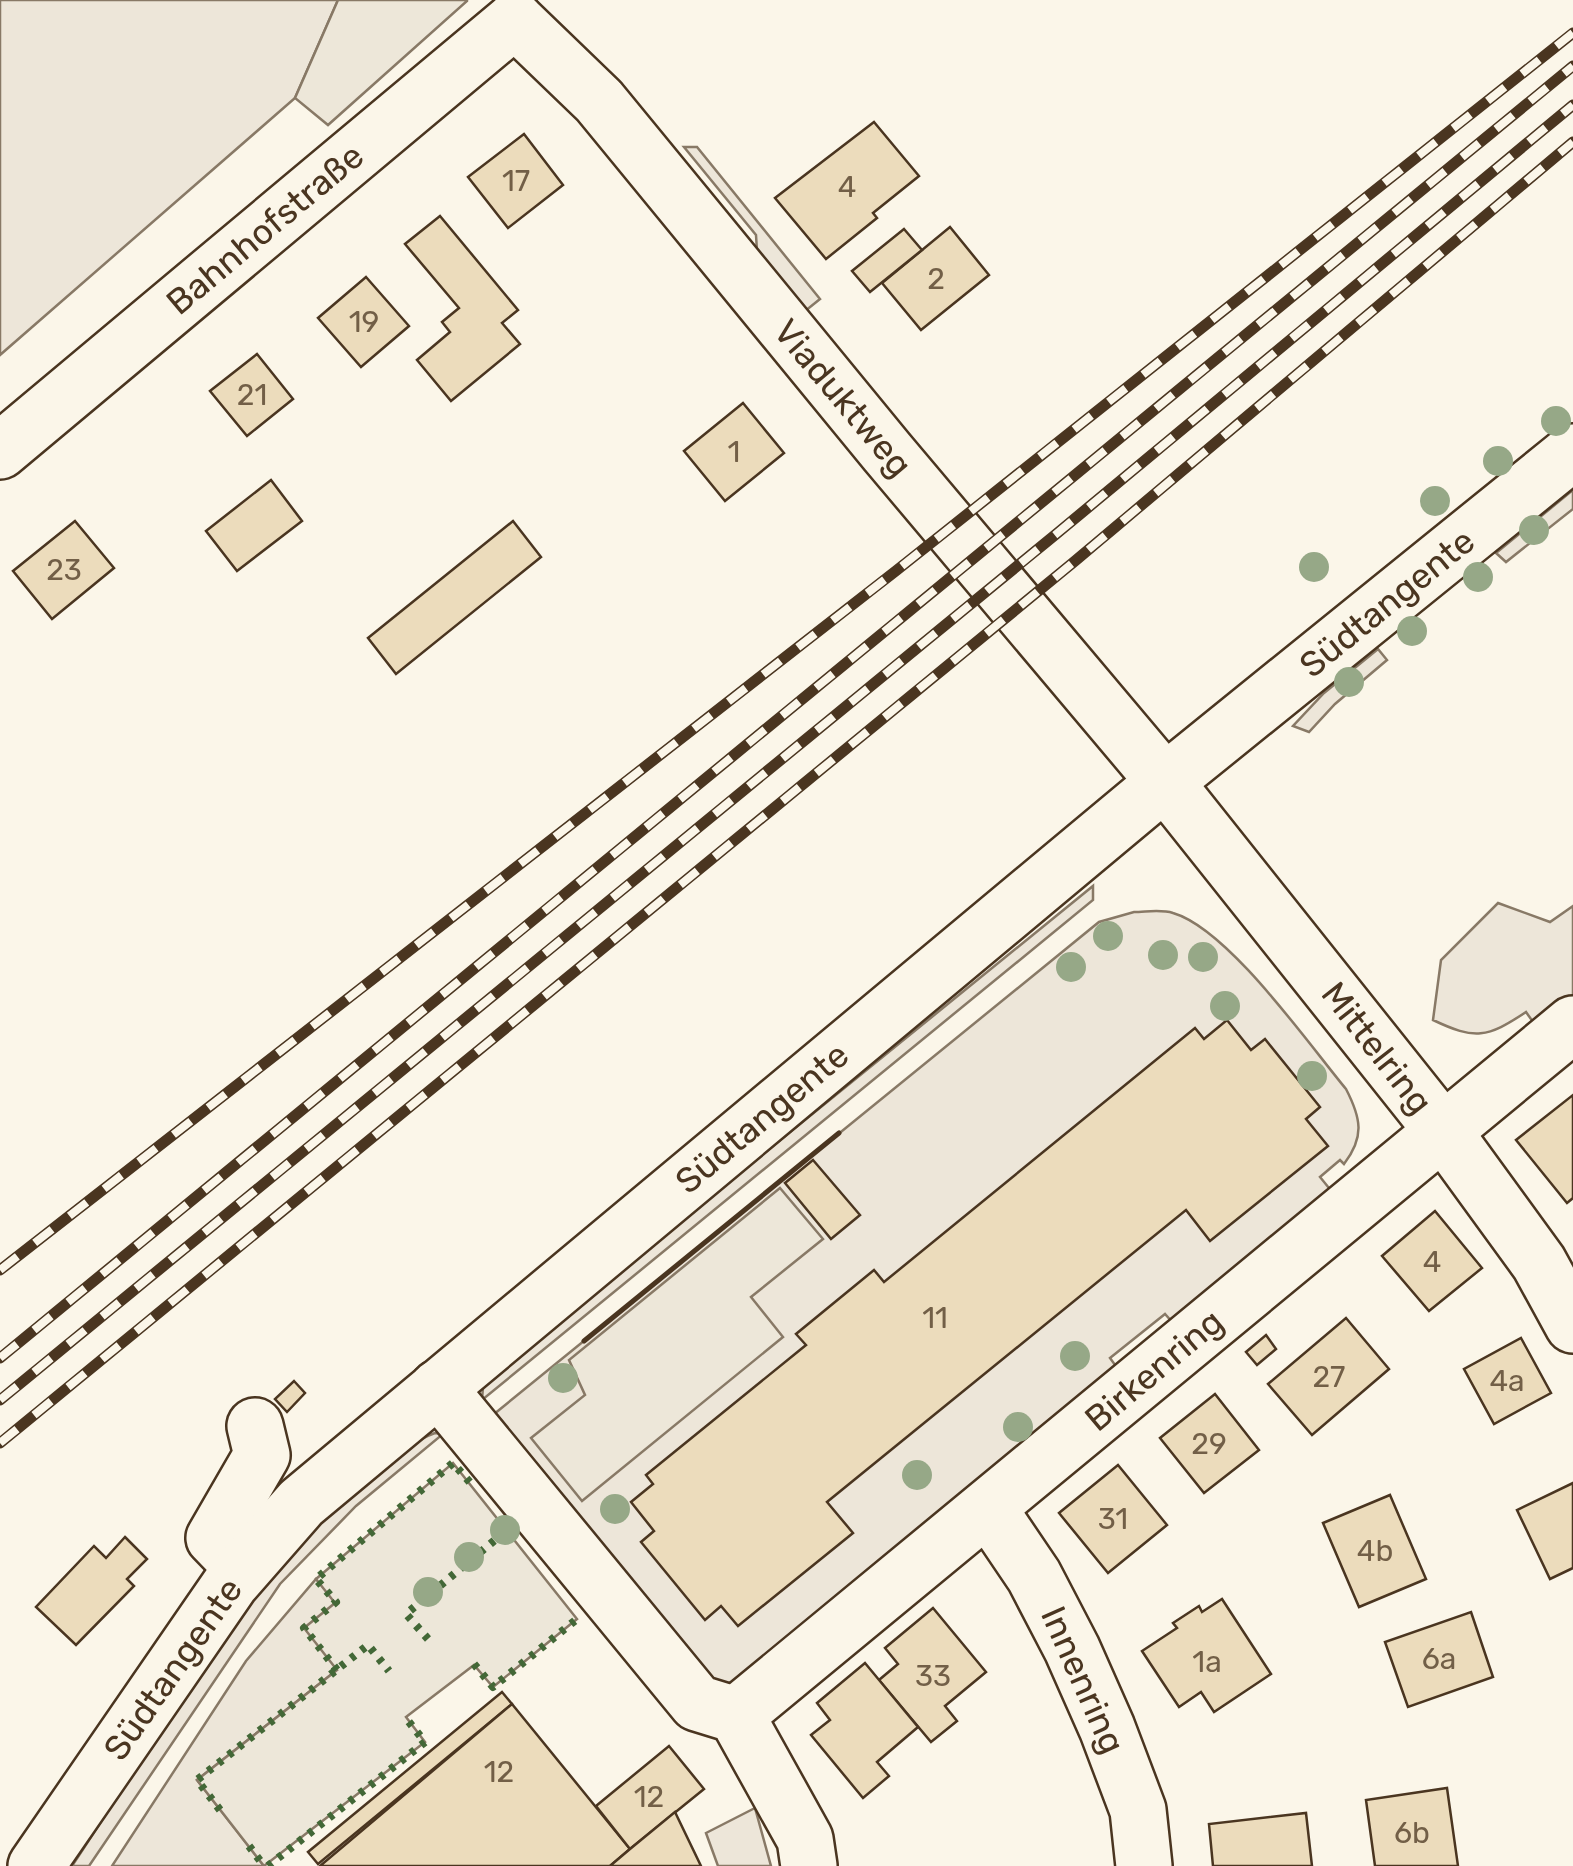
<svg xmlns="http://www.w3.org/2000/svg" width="1573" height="1866" font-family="Rubik,sans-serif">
<rect width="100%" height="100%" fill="#fbf6e9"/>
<g fill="#ede6d9" stroke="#887966" stroke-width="2.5">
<path d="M0,0H338L295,98L0,355Z"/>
<path d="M684,147H697L820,299L799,316L757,251L756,235Z"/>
<path d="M1573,490V509L1506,562L1496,553Z"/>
<path d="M1378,649L1387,660L1335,704L1309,732L1293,726L1324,693Z"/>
<path d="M1093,886V900L482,1400L483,1387L495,1372Z"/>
<path d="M1498,903L1550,922L1573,906V1000L1538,1029L1526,1012C1487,1038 1475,1040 1433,1020L1441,960Z"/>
<path d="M1134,912C1146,912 1161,909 1173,913C1228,929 1307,1042 1346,1089C1361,1118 1365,1137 1344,1164L1340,1160L1320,1177L1333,1193L1174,1324L1165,1314L1110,1358L1118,1369L724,1691L704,1684L488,1419L1099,922Z"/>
<path d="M435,1433L443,1434L356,1506L280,1584L89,1866H72C163,1729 244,1581 373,1476C393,1459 410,1442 435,1433Z"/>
<path d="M316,1579L336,1602L337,1670L197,1780L264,1866H112L246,1661Z"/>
<path d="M755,1808L771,1866H718L706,1833Z"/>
</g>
<g fill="#ede7d9" stroke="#887966" stroke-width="2.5">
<path d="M338,0H467V1L328,125L295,98Z"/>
<path d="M780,1188L823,1239L751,1297L783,1337L582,1501L531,1438L585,1395L569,1360Z"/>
<path d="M453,1463L577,1619L493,1687L474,1665L406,1717L425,1742L264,1866L197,1780L337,1670L304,1628L335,1603L316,1579Z"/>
</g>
<g fill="#ecdcbc" stroke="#4a3520" stroke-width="2.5">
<path d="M874,122L919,176L873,213L877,218L826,259L775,198Z"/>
<path d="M524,134L563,185L508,228L468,177Z"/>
<path d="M440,216L518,310L502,323L520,344L451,401L417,360L450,332L442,322L459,308L405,244Z"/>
<path d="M950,227L989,275L921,330L882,283Z"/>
<path d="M904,229L922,250L870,292L852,271Z"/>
<path d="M366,277L409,326L361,367L318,318Z"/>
<path d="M257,354L293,399L247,436L210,391Z"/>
<path d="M743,403L784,453L725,501L684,451Z"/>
<path d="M271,480L302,521L237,571L206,531Z"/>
<path d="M75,521L114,568L52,619L13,571Z"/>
<path d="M513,521L541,557L396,674L368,638Z"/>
<path d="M1227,1020L1251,1050L1265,1039L1320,1107L1306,1119L1328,1146L1210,1241L1186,1210L827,1502L853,1533L738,1626L721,1606L705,1620L641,1542L654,1531L631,1502L653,1484L646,1475L806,1345L796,1334L874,1270L884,1282L1195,1028L1204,1039Z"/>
<path d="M1573,1095V1198L1567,1203L1516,1140Z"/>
<path d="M813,1160L860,1215L831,1239L785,1183Z"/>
<path d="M1435,1211L1482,1268L1429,1311L1382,1256Z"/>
<path d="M1346,1318L1389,1369L1312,1435L1268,1384Z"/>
<path d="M1266,1335L1276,1349L1257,1365L1246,1352Z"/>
<path d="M1521,1338L1551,1393L1494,1424L1464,1369Z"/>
<path d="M294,1381L305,1393L287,1412L275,1399Z"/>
<path d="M1215,1394L1259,1450L1204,1493L1160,1438Z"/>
<path d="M1118,1465L1167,1525L1108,1573L1059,1513Z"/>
<path d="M1573,1483V1568L1550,1579L1517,1510Z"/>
<path d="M1390,1495L1426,1579L1359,1607L1323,1523Z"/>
<path d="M125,1537L147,1559L127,1579L134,1586L76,1645L36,1607L94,1546L106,1558Z"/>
<path d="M1222,1599L1271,1674L1214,1712L1201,1692L1179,1707L1142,1651L1177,1628L1173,1623L1199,1606L1202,1612Z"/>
<path d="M933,1608L986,1672L945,1706L957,1721L931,1742L879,1680L898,1664L885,1648Z"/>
<path d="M1471,1612L1493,1677L1408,1707L1385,1642Z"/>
<path d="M865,1663L918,1727L877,1762L889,1776L863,1798L811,1735L830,1720L817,1703Z"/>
<path d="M502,1692L512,1704L318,1864L308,1852Z"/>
<path d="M512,1704L630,1849L610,1866H320Z"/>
<path d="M669,1746L704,1789L630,1849L596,1806Z"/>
<path d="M1447,1788L1458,1866H1375L1366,1800Z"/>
<path d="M675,1812L701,1866H610L630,1849Z"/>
<path d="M1306,1813L1312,1866H1213L1209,1824Z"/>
</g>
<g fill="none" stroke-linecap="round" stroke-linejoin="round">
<g stroke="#4a3520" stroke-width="60">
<g id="minor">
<path d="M515,20L599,101L887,452L1165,782L1443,1131L1539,1263L1573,1325"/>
<path d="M0,451L515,20"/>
<path d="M438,1388L697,1703L736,1715L805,1839L809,1866"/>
<path d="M988,1508L1034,1576L1072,1649L1107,1728L1138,1810L1144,1866"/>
<path d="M243,1568L214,1538L262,1455L255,1426"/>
<path d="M736,1715L1573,1024"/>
<path d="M36,1866L231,1583L301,1503L1165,782L1573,452"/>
</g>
</g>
<use href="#minor" stroke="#fbf6e9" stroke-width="55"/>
<g stroke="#4a3520" stroke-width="11">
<g id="rail">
<path d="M0,1270L897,570L1573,33"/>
<path d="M0,1358L1573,66"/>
<path d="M0,1400L1055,535L1573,105"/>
<path d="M0,1443L1075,561L1573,142"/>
</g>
</g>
<use href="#rail" stroke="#fbf6e9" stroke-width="8" stroke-dasharray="22" stroke-linecap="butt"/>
<g stroke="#436837" stroke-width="8" stroke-dasharray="5 8" stroke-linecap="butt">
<path d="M428,1639L406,1614L507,1530"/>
<path d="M474,1664L493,1687L577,1619"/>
<path d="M337,1670L304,1628L336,1602L316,1579L453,1463L474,1487"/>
<path d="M220,1810L197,1780L368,1645L389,1671"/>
<path d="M249,1846L264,1866"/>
<path d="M268,1866L425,1742L405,1717"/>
</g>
<path stroke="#4a3520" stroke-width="5" d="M584,1341L839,1133"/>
</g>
<g fill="#96a887">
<circle cx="1556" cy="421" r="15"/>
<circle cx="1498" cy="461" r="15"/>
<circle cx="1435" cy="501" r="15"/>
<circle cx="1534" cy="530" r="15"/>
<circle cx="1314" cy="567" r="15"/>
<circle cx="1478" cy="577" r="15"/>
<circle cx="1412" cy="631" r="15"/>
<circle cx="1349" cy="682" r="15"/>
<circle cx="1108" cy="936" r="15"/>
<circle cx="1163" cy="955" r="15"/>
<circle cx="1203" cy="957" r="15"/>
<circle cx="1071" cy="967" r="15"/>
<circle cx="1225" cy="1006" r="15"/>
<circle cx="1312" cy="1076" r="15"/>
<circle cx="1075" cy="1356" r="15"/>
<circle cx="563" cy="1378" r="15"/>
<circle cx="1018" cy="1427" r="15"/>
<circle cx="917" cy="1475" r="15"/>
<circle cx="615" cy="1509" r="15"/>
<circle cx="505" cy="1530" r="15"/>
<circle cx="469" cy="1557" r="15"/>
<circle cx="428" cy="1592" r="15"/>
</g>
<g text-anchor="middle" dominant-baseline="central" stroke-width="8" stroke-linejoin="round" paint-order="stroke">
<g font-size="30" fill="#725f47">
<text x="516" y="181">17</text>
<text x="847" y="187">4</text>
<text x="936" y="279">2</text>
<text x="364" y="322">19</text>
<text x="252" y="395">21</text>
<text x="734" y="452">1</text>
<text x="64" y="570">23</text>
<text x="1432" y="1262">4</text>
<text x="935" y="1318">11</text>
<text x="1329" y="1377">27</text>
<text x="1507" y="1381">4a</text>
<text x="1209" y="1444">29</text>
<text x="1113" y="1519">31</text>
<text x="1375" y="1551">4b</text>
<text x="1439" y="1659">6a</text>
<text x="1207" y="1662">1a</text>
<text x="933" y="1676">33</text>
<text x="499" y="1772">12</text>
<text x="649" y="1797">12</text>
<text x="1412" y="1833">6b</text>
</g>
<g font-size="35" fill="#4a3520" stroke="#fbf6e9">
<text transform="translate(265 229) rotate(-40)">Bahnhofstraße</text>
<text transform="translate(843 398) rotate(50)">Viaduktweg</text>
<text transform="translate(1387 603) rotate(-39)">Südtangente</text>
<text transform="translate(1377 1048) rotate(52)">Mittelring</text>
<text transform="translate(762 1118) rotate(-40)">Südtangente</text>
<text transform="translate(1154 1370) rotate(-40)">Birkenring</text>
<text transform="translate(173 1669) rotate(-55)">Südtangente</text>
<text transform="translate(1083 1680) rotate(66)">Innenring</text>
</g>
</g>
</svg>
